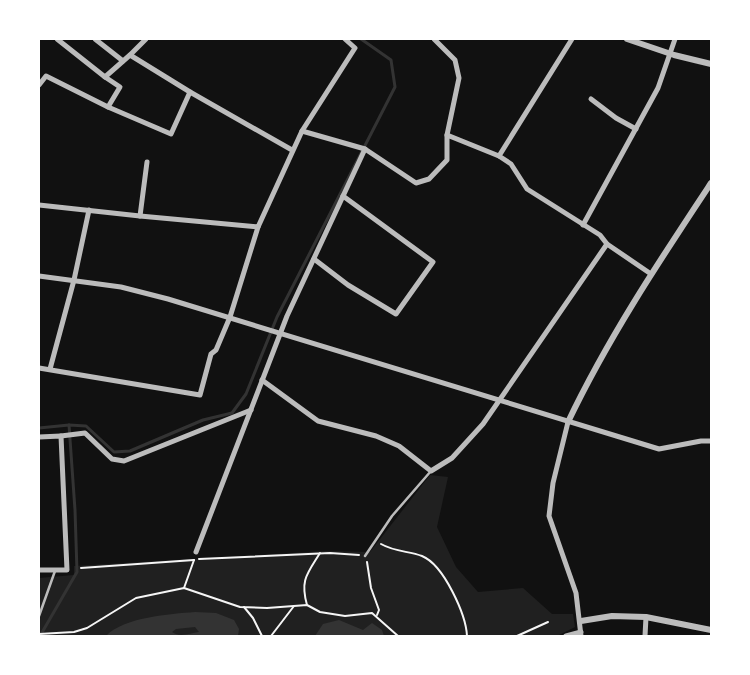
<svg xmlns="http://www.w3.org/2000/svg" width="750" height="675" font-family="'DejaVu Sans',sans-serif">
<rect width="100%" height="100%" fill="#111"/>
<path fill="#202020" d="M430,475L448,477L437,527L456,567L478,592L523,588L552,614H573L575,627L557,636H39V578L74,575V566L326,551L370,552Z"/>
<g fill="#333" fill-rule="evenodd">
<path d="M195,612L216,613L234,620L239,629L238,636H106C124,617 170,614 195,612ZM195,627L199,632C190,633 180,638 172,632L176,629Z"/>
<path d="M339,620L363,630L372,623L382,630L384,636H315L323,624Z"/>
</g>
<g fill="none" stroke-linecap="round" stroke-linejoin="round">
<g stroke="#333" stroke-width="3">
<path d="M39,428L69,425L86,426L114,452L130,451L203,420L232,413L246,394L277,317L395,87L391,60L361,39"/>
<path d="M40,636L77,572L75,510L69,425"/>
</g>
<g stroke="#f5f5f5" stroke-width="2">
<path d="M381,544C395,552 409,551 422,556C444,565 466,615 467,636"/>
<path d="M199,559L330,553L359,555"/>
<path d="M367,562L371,588L379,610L377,615"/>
<path d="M81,568L194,560"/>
<path d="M184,588L194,560"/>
<path d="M307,605C300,580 307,574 320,553"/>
<path d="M244,607L253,618L262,636"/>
<path d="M39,634L74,632L87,628L136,598L184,588L240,607L267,608L307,605L320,612L345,616L372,613L398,636"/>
<path d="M271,636L294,606"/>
<path d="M517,636L548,622"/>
</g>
<g stroke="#bcbcbc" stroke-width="2.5">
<path d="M365,556L392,516L431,471"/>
<path d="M39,616L55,571"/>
</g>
<g stroke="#bcbcbc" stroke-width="5">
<path d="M57,39L105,77"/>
<path d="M95,39L123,61"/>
<path d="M434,39L455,60L459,78L447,135"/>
<path d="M572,39L499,156L511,164L527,189L600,235L607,244L651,274"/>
<path d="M130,55L146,39"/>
<path d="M39,85L46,76L108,107L120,87L105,77L130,55L190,92"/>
<path d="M591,99L616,118L636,129"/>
<path d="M108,107L171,134L190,92L292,150"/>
<path d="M302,131L365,149L416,183L429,179L447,160V135L499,156"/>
<path d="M39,205L140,216L258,227L302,131L355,48L345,39"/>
<path d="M140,216L147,162"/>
<path d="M583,225L658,88L675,39"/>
<path d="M314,259L348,285L396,314L433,262L343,196"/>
<path d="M39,276L121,287L168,299L659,449L701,441H711"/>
<path d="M39,368L200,395L211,354L216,350L230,317L258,227"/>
<path d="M50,369L74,280L89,210"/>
<path d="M262,380L318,421L376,436L399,446L431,471L452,458L483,424L607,244"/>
<path d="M568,422L553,483L549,516L576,593L581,636"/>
<path d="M61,436L85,433L112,459L124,461L251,410"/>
<path d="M39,437L61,436L67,570H39"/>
<path d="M196,552L287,316L365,149"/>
<path d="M566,636L581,632"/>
<path d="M645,636L646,617"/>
</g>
<g stroke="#bcbcbc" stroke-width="6">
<path d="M627,39L674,55L711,64"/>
<path d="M568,422C608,338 660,260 711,183"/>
<path d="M581,621L612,616L646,617L711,630"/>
</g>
</g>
<rect width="750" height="675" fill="none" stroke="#ffffff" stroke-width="80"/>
</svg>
